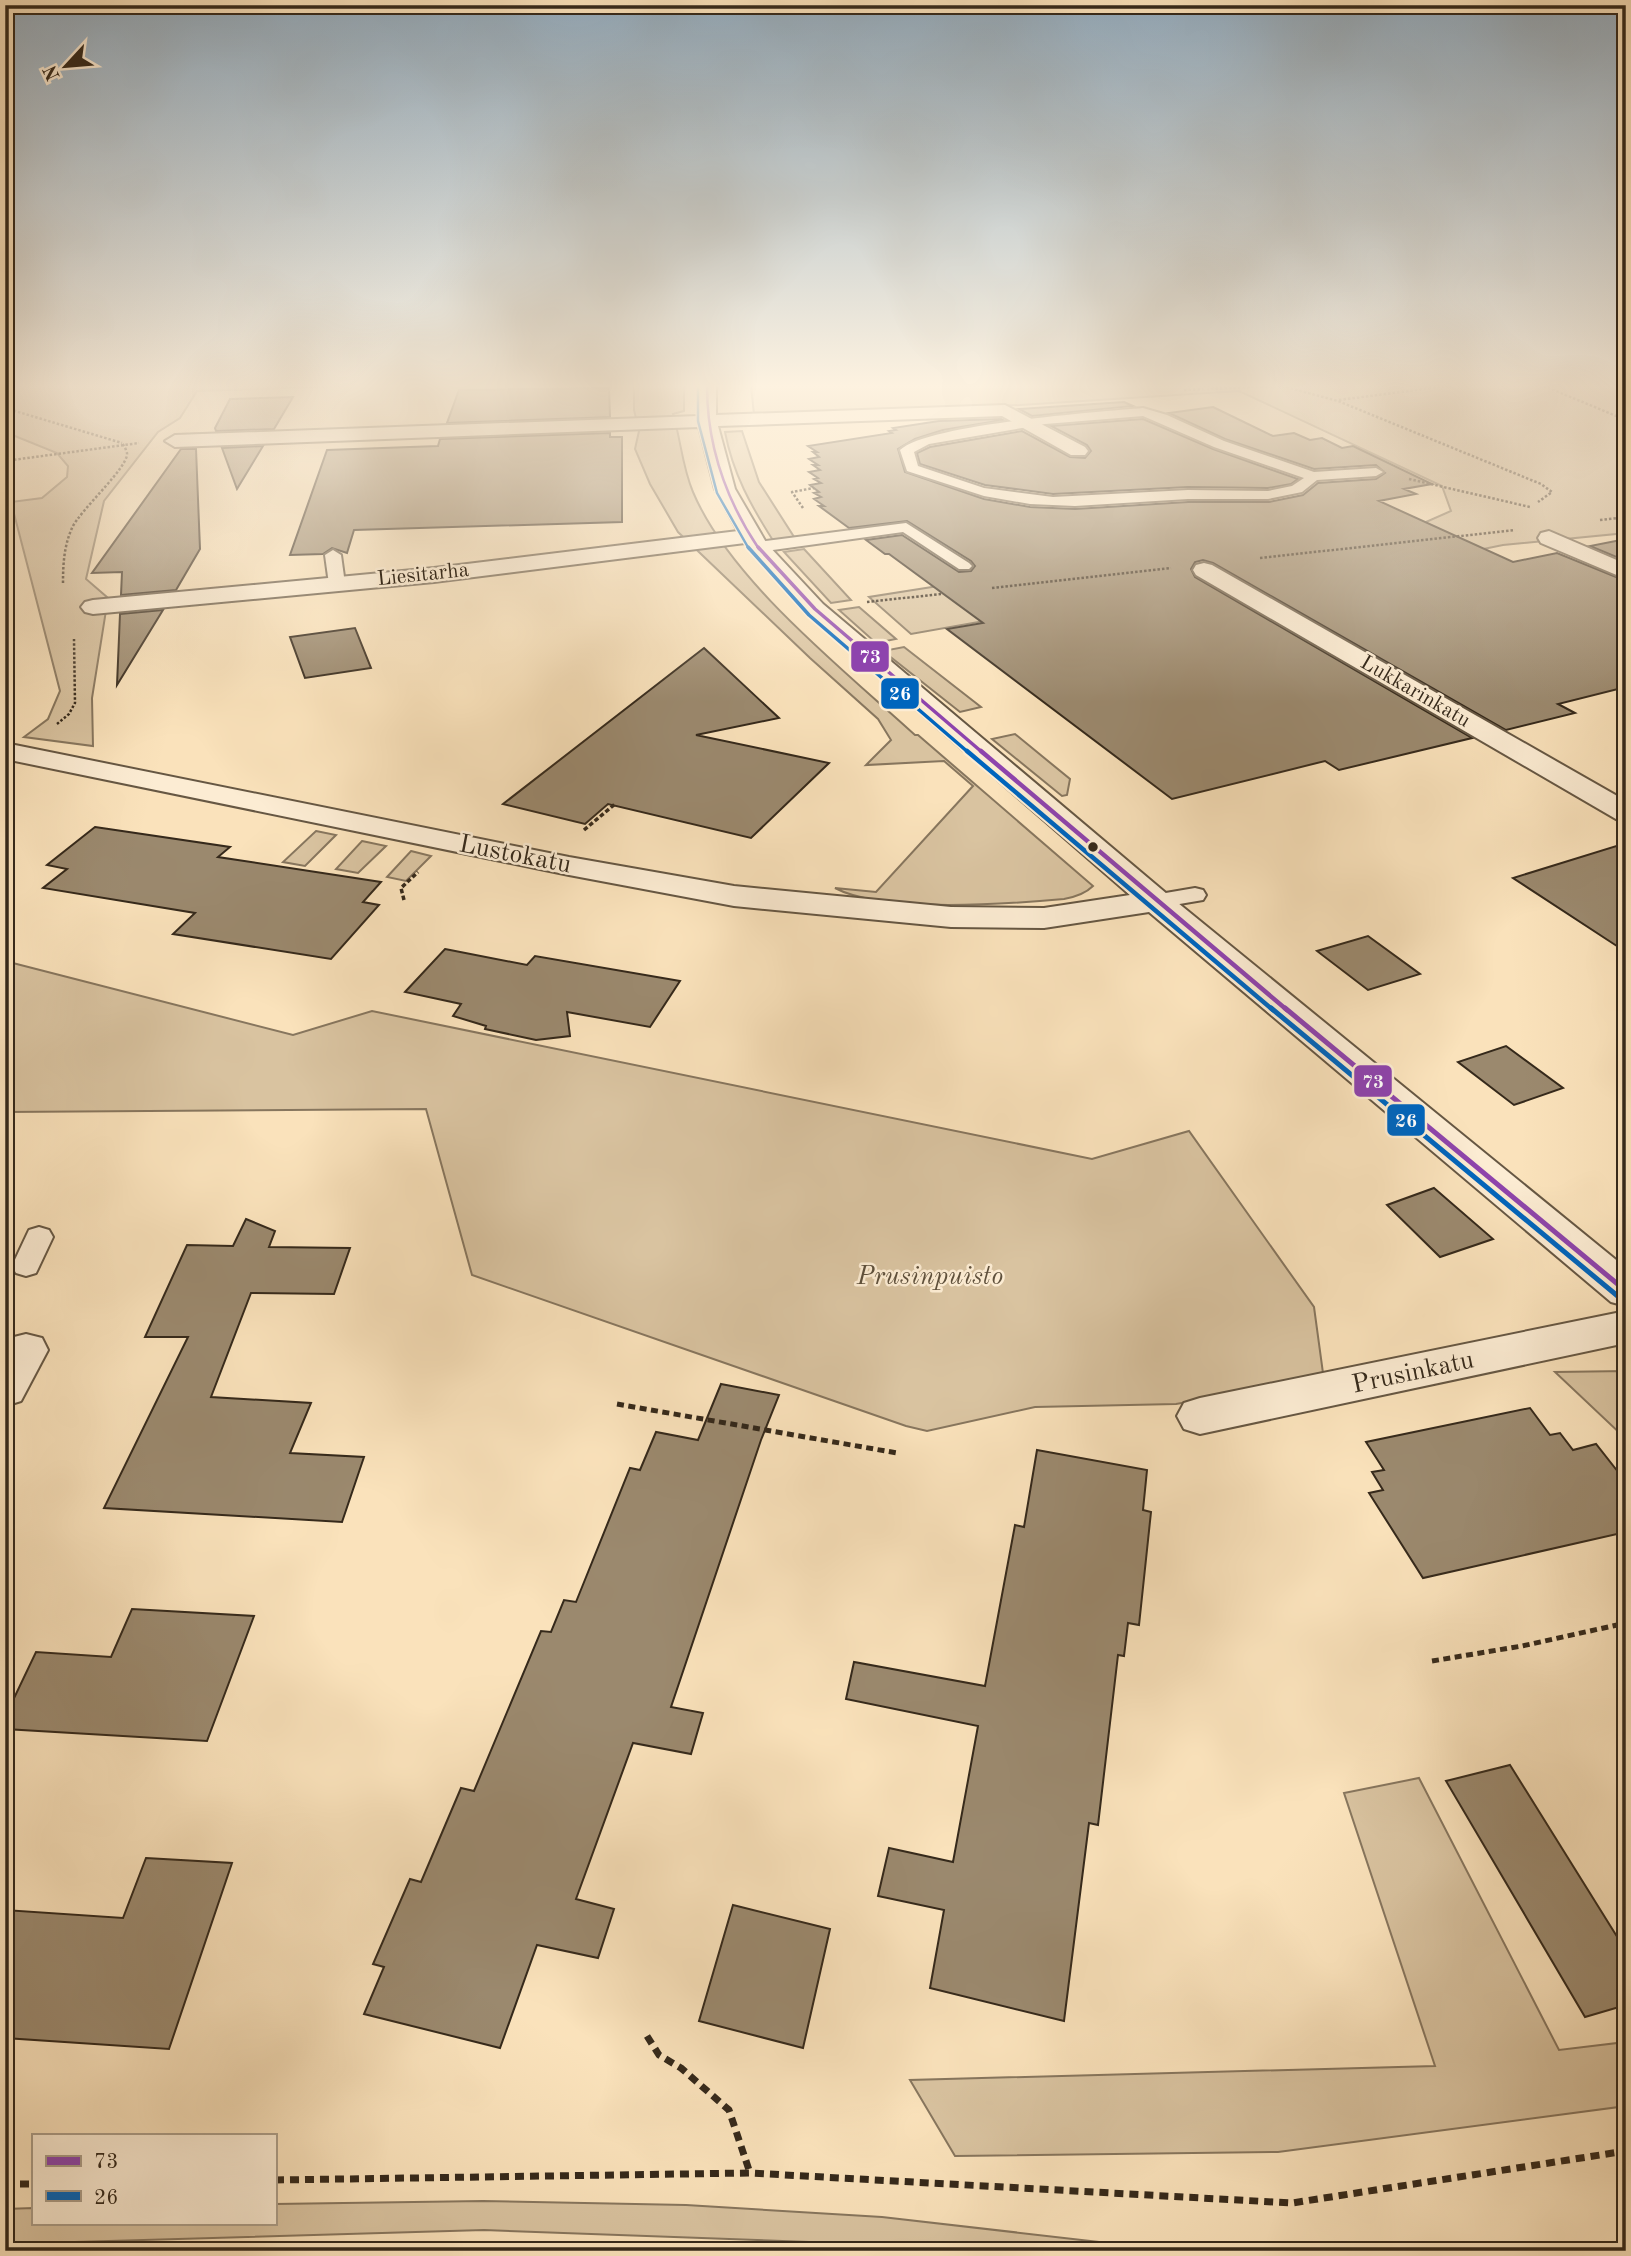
<svg xmlns="http://www.w3.org/2000/svg" width="1631" height="2256" font-family="'Old Standard TT',serif">
<rect width="100%" height="100%" fill="#fae2bb"/>
<filter id="stains"><feTurbulence type="fractalNoise" baseFrequency=".00286" numOctaves="4"/><feColorMatrix values="0 0 0 0 .2 0 0 0 0 .09 0 0 0 0 .02 0 0 0 .5 -.17"/></filter>
<radialGradient id="worn" r=".72"><stop offset=".6" stop-color="#630" stop-opacity="0"/><stop offset="1" stop-color="#630" stop-opacity=".3"/></radialGradient>
<g fill="#d9c3a0" stroke="#87765e" stroke-width="2">
<path d="M5,386H345L197,391L180,418L158,432L104,501L86,579L108,598L92,698L93,746L24,737L48,719L60,691L11,502L42,498L67,477L68,466L57,453L5,432Z"/>
<path d="M634,386H684V411L673,414C681,440 682,466 693,492C730,580 844,670 915,735H918L1093,886C1085,894 1075,897 1064,899C1008,904 883,914 835,888L876,892L973,786L944,761L866,765L891,740L878,719L810,658L678,532L650,484L635,449L639,431L634,410Z"/>
<path d="M751,386H1626V533L1503,545L1405,565L1261,587L1201,590L1041,611L911,634L869,597L951,584L1417,526L1451,511L1442,486L1239,391L1020,405L754,414Z"/>
<path d="M742,431L759,482L796,540L774,542C751,506 733,474 725,432Z"/>
<path d="M804,549L851,600L831,603L784,552Z"/>
<path d="M859,607L896,639L876,643L839,610Z"/>
<path d="M904,647L981,707L960,712L883,651Z"/>
<path d="M1015,734L1070,779L1067,795L1062,796L992,739Z"/>
<path d="M316,831L336,835L305,866L283,862Z"/>
<path d="M362,841L386,846L358,873L336,869Z"/>
<path d="M411,851L431,856L406,881L387,877Z"/>
<path d="M5,961L293,1035L372,1011L1092,1159L1189,1131L1314,1307L1323,1373L1240,1393L1176,1404L1035,1407L927,1431L906,1426L472,1275L426,1109L5,1112Z"/>
<path d="M1626,1371V1439L1555,1372Z"/>
<path d="M1419,1778L1559,2050L1626,2042V2106L1278,2152L955,2156L910,2080L1435,2066L1344,1793Z"/>
<path d="M483,2201L686,2205L882,2217L1178,2251H915L864,2244L484,2230L5,2244V2209L33,2208V2223H275V2204Z"/>
</g>
<g fill="#9b896e" stroke="#35291b" stroke-width="2">
<path d="M609,388L610,417L447,423L459,390Z"/>
<path d="M293,397L274,429L216,431L215,428L230,399Z"/>
<path d="M1124,402L1133,406L1032,416L1019,409Z"/>
<path d="M1213,407L1273,436L1294,433L1310,440L1322,438L1342,448L1353,446L1432,484L1404,489L1416,494L1379,501L1513,562L1557,553L1626,581V687L1558,704L1575,713L1506,730L1213,563L1203,560L1195,562L1191,569L1195,577L1472,738L1339,770L1325,761L1172,799L947,629L983,623L889,554H885L866,540L902,535L959,572L971,571L975,566L971,561L907,521L849,528L819,506H824L814,499L821,497L814,493L819,492L810,485L821,483L814,479L818,478L809,472L820,470L813,465H818L809,459L819,457L813,452H817L808,446L892,433L889,431L896,430L893,428L939,421L1001,419L1003,420L943,430L915,439L898,449L905,472L984,499L1030,507L1075,509L1188,502H1269L1303,495L1318,483L1376,479L1385,473L1376,465L1314,469L1225,439L1169,413Z"/>
<path d="M1143,419L1213,449L1298,479L1291,484L1268,488L1188,487L1053,494L985,485L920,464L917,453L930,447L1022,431L1070,457L1085,458L1091,451L1087,445L1051,426Z"/>
<path d="M610,433V437H622V522L354,530L347,553L332,548L323,554L290,555L327,450L438,446L440,439Z"/>
<path d="M263,446L237,489L222,448Z"/>
<path d="M181,449H196L200,549L176,590L121,595L122,572L92,573Z"/>
<path d="M1626,539V561L1590,546Z"/>
<path d="M163,610L117,685L120,614Z"/>
<path d="M355,628L371,668L305,678L290,637Z"/>
<path d="M704,648L779,718L696,735L829,763L751,838L608,804L585,824L503,804Z"/>
<path d="M95,827L230,847L218,857L381,882L363,902L379,905L331,959L173,934L195,913L43,888L67,869L47,865Z"/>
<path d="M1626,843V952L1513,878Z"/>
<path d="M1368,936L1420,974L1368,990L1317,951Z"/>
<path d="M445,949L527,965L535,956L680,981L650,1027L567,1012L570,1036L536,1040L485,1029L486,1026L453,1016L461,1004L405,992Z"/>
<path d="M1506,1046L1563,1088L1514,1105L1458,1062Z"/>
<path d="M1434,1188L1493,1239L1440,1257L1387,1205Z"/>
<path d="M246,1219L275,1231L269,1247L350,1248L334,1294L251,1293L211,1397L311,1403L290,1453L364,1457L342,1522L104,1508L188,1337H145L187,1245L233,1246Z"/>
<path d="M721,1384L779,1395L761,1440L671,1707L703,1713L691,1754L633,1743L576,1899L614,1909L598,1958L537,1945L500,2048L364,2014L384,1967L373,1964L410,1879L421,1882L461,1788L474,1791L541,1631L551,1632L564,1600L576,1602L630,1468L640,1470L656,1432L698,1440Z"/>
<path d="M1530,1408L1550,1435L1560,1433L1573,1450L1596,1444L1626,1482V1532L1423,1578L1369,1493L1383,1490L1372,1472L1384,1470L1366,1442Z"/>
<path d="M1037,1450L1147,1470L1143,1510L1151,1512L1139,1625L1128,1623L1124,1656L1118,1655L1098,1825L1089,1823L1064,2021L930,1988L944,1910L878,1896L889,1848L953,1862L978,1726L846,1699L854,1662L985,1686L1015,1525L1024,1527Z"/>
<path d="M132,1609L254,1616L207,1741L5,1729V1717L36,1652L111,1657Z"/>
<path d="M1510,1765L1626,1951V2005L1585,2017L1446,1781Z"/>
<path d="M146,1858L232,1863L169,2049L5,2038V1910L123,1918Z"/>
<path d="M733,1905L830,1929L803,2048L699,2021Z"/>
</g>
<g fill="none" stroke-linecap="round" stroke-linejoin="round">
<g stroke="#665743" stroke-width="4">
<g id="lane">
<path d="M1143,408L1167,415L1224,441L1314,472L1376,468L1383,472L1376,476L1317,480L1302,492L1268,499H1188L1075,506L1030,504L984,496L907,471L900,450C927,424 1099,412 1143,408ZM1143,416L1214,447L1304,478L1292,486L1268,491L1188,490L1053,497L984,488L918,466L914,452L929,444L1045,424Z"/>
<path d="M906,523L969,563L972,566L969,569H959L903,532L758,552L750,547L758,542Z"/>
<path d="M333,550L341,555L345,584L337,589L329,584L325,555Z"/>
<path d="M1195,888L1203,890L1206,895L1203,900L1156,908L1148,906L1145,901L1148,896Z"/>
<path d="M39,1227L49,1230L53,1237L36,1273L26,1276L16,1273L12,1266L29,1230Z"/>
</g>
</g>
<g stroke="#665743" stroke-width="4">
<g id="street">
<path d="M698,386H716V415L1005,405L1085,447L1088,451L1085,455H1071L1002,416L718,426L735,489L767,544L823,604L1167,894L1626,1268V1306L1611,1302L1149,912L1044,928L951,927L734,906L569,875L5,759V743L569,857L734,886L951,907L1044,908L1130,895L807,614L745,543L434,582L93,614L85,612L81,607L85,602L93,600L434,568L738,531L715,489L699,427L175,447L165,441L175,435L698,416Z"/>
<path d="M1549,531L1626,564V579L1541,543L1538,538L1541,533Z"/>
<path d="M1204,563L1212,565L1626,801V822L1616,819L1196,575L1193,570L1196,565Z"/>
<path d="M1626,1311V1343L1200,1434L1184,1429L1177,1416L1184,1403L1200,1398Z"/>
<path d="M26,1334L42,1338L48,1350L21,1401L5,1406V1347L10,1338Z"/>
</g>
</g>
<g stroke="#35291b" stroke-width="2.5" stroke-dasharray="2.5 2" stroke-linecap="butt">
<path d="M1282,386L1338,401L1541,484L1552,492L1538,502"/>
<path d="M1544,386L1626,420"/>
<path d="M1184,390L1281,386"/>
<path d="M1339,400L1448,386"/>
<path d="M5,408L122,443"/>
<path d="M5,461L139,443"/>
<path d="M1409,479L1530,507"/>
<path d="M803,508L792,492L814,488"/>
<path d="M1600,520L1626,517"/>
<path d="M1260,558L1515,530"/>
<path d="M63,583C63,564 64,546 72,528C80,510 129,467 127,453C126,449 124,446 122,443"/>
<path d="M992,588L1171,568"/>
<path d="M867,602L941,594"/>
<path d="M57,724L69,714L75,703L74,639"/>
</g>
<g stroke="#35291b" stroke-width="3.5" stroke-dasharray="4.5 2.5" stroke-linecap="butt">
<path d="M584,830L615,804"/>
<path d="M404,900L401,888L418,872"/>
</g>
<g stroke="#35291b" stroke-width="5" stroke-dasharray="7 4.5" stroke-linecap="butt">
<path d="M617,1404L897,1453"/>
<path d="M1432,1661L1522,1646L1626,1623"/>
</g>
<g stroke="#35291b" stroke-width="7" stroke-dasharray="9 6" stroke-linecap="butt">
<path d="M647,2036L659,2055L681,2068L729,2110L750,2173"/>
<path d="M275,2180L750,2173L1292,2203L1626,2151"/>
<path d="M5,2184H33"/>
</g>
<use href="#lane" fill="#fcecd3" fill-rule="evenodd"/>
<use href="#street" fill="#fcecd3" fill-rule="evenodd"/>
<g stroke="#fcecd3" stroke-width="5">
<path id="bus-1-far3" d="M707,386C707,445 726,500 759,549"/>
</g>
<g stroke="#fcecd3" stroke-width="7">
<path id="bus-1-far2" d="M758,547L815,609L983,753"/>
</g>
<g stroke="#fcecd3" stroke-width="9">
<path id="bus-1-far1" d="M981,751L1287,1010"/>
</g>
<g stroke="#fcecd3" stroke-width="10">
<path id="bus-1" d="M1285,1008L1626,1291"/>
</g>
<g stroke="#fcecd3" stroke-width="5">
<path id="bus-2-far3" d="M698,386V421L717,493L749,549"/>
</g>
<g stroke="#fcecd3" stroke-width="7">
<path id="bus-2-far2" d="M748,547L809,615L969,753"/>
</g>
<g stroke="#fcecd3" stroke-width="9">
<path id="bus-2-far1" d="M967,751L1273,1010"/>
</g>
<g stroke="#fcecd3" stroke-width="10">
<path id="bus-2" d="M1271,1008L1620,1298"/>
</g>
<use href="#bus-1-far3" stroke="#8e44ad" stroke-width="2.5"/>
<use href="#bus-1-far2" stroke="#8e44ad" stroke-width="3.5"/>
<use href="#bus-1-far1" stroke="#8e44ad" stroke-width="4.5"/>
<use href="#bus-1" stroke="#8e44ad" stroke-width="5"/>
<use href="#bus-2-far3" stroke="#0065bd" stroke-width="2.5"/>
<use href="#bus-2-far2" stroke="#0065bd" stroke-width="3.5"/>
<use href="#bus-2-far1" stroke="#0065bd" stroke-width="4.5"/>
<use href="#bus-2" stroke="#0065bd" stroke-width="5"/>
</g>
<linearGradient id="sky" x2="0" y2="1"><stop stop-color="#94adc0"/><stop offset="0.55" stop-color="#fdf2e0"/><stop offset="1" stop-color="#fdf2e0" stop-opacity="0"/></linearGradient>
<rect width="1631" height="702" fill="url(#sky)"/>
<circle fill="#35291b" stroke="#fcecd3" stroke-width="2.5" cx="1093" cy="847" r="6"/>
<g text-anchor="middle" dominant-baseline="central" stroke-width="5" stroke-linejoin="round" paint-order="stroke">
<g font-size="21" fill="#35291b" stroke="#fcecd3">
<text transform="translate(423 575) rotate(-6)">Liesitarha</text>
<text transform="translate(1415 692) rotate(30)">Lukkarinkatu</text>
</g>
<g font-size="26" fill="#35291b" stroke="#fcecd3">
<text transform="translate(515 855) rotate(11)">Lustokatu</text>
<text transform="translate(1413 1373) rotate(-12)">Prusinkatu</text>
</g>
<g font-size="26" font-style="italic" fill="#5e503c" stroke="#fcecd3">
<text x="930" y="1277">Prusinpuisto</text>
</g>
</g>
<g stroke="#fcecd3" stroke-width="2.5">
<rect x="850" y="640" width="40" height="33" rx="7" fill="#8e44ad"/>
<rect x="880" y="677" width="40" height="33" rx="7" fill="#0065bd"/>
<rect x="1353" y="1064" width="40" height="34" rx="7" fill="#8e44ad"/>
<rect x="1386" y="1103" width="40" height="34" rx="7" fill="#0065bd"/>
</g>
<g font-size="19" text-anchor="middle" font-weight="bold" fill="#fff">
<text x="870" y="663">73</text>
<text x="900" y="700">26</text>
<text x="1373" y="1088">73</text>
<text x="1406" y="1127">26</text>
</g>
<rect width="1631" height="2256" fill="none" stroke="#fae2bb" stroke-width="28"/>
<rect x="7" y="7" width="1617" height="2242" fill="none" stroke="#35291b" stroke-width="3.5"/>
<rect x="14" y="14" width="1603" height="2228" fill="none" stroke="#35291b" stroke-width="2"/>
<rect x="32" y="2134" width="245" height="91" fill="#fcecd3" stroke="#ac9e89" stroke-width="2"/>
<rect x="46" y="2156" width="35" height="10" fill="#8e44ad" stroke="#ac9e89" stroke-width="2"/>
<text x="94" y="2168" font-size="21" fill="#35291b">73</text>
<rect x="46" y="2191" width="35" height="10" fill="#0065bd" stroke="#ac9e89" stroke-width="2"/>
<text x="94" y="2204" font-size="21" fill="#35291b">26</text>
<g transform="translate(66 66) rotate(244)" stroke="#fcecd3" stroke-width="5" paint-order="stroke">
<path d="M0-5L12 26L0 18L-12 26Z" fill="#35291b"/>
<text y="-10" font-size="19" font-weight="bold" text-anchor="middle" fill="#35291b">N</text>
</g>
<rect width="100%" height="100%" filter="url(#stains)"/>
<rect width="100%" height="100%" fill="url(#worn)"/>
</svg>
